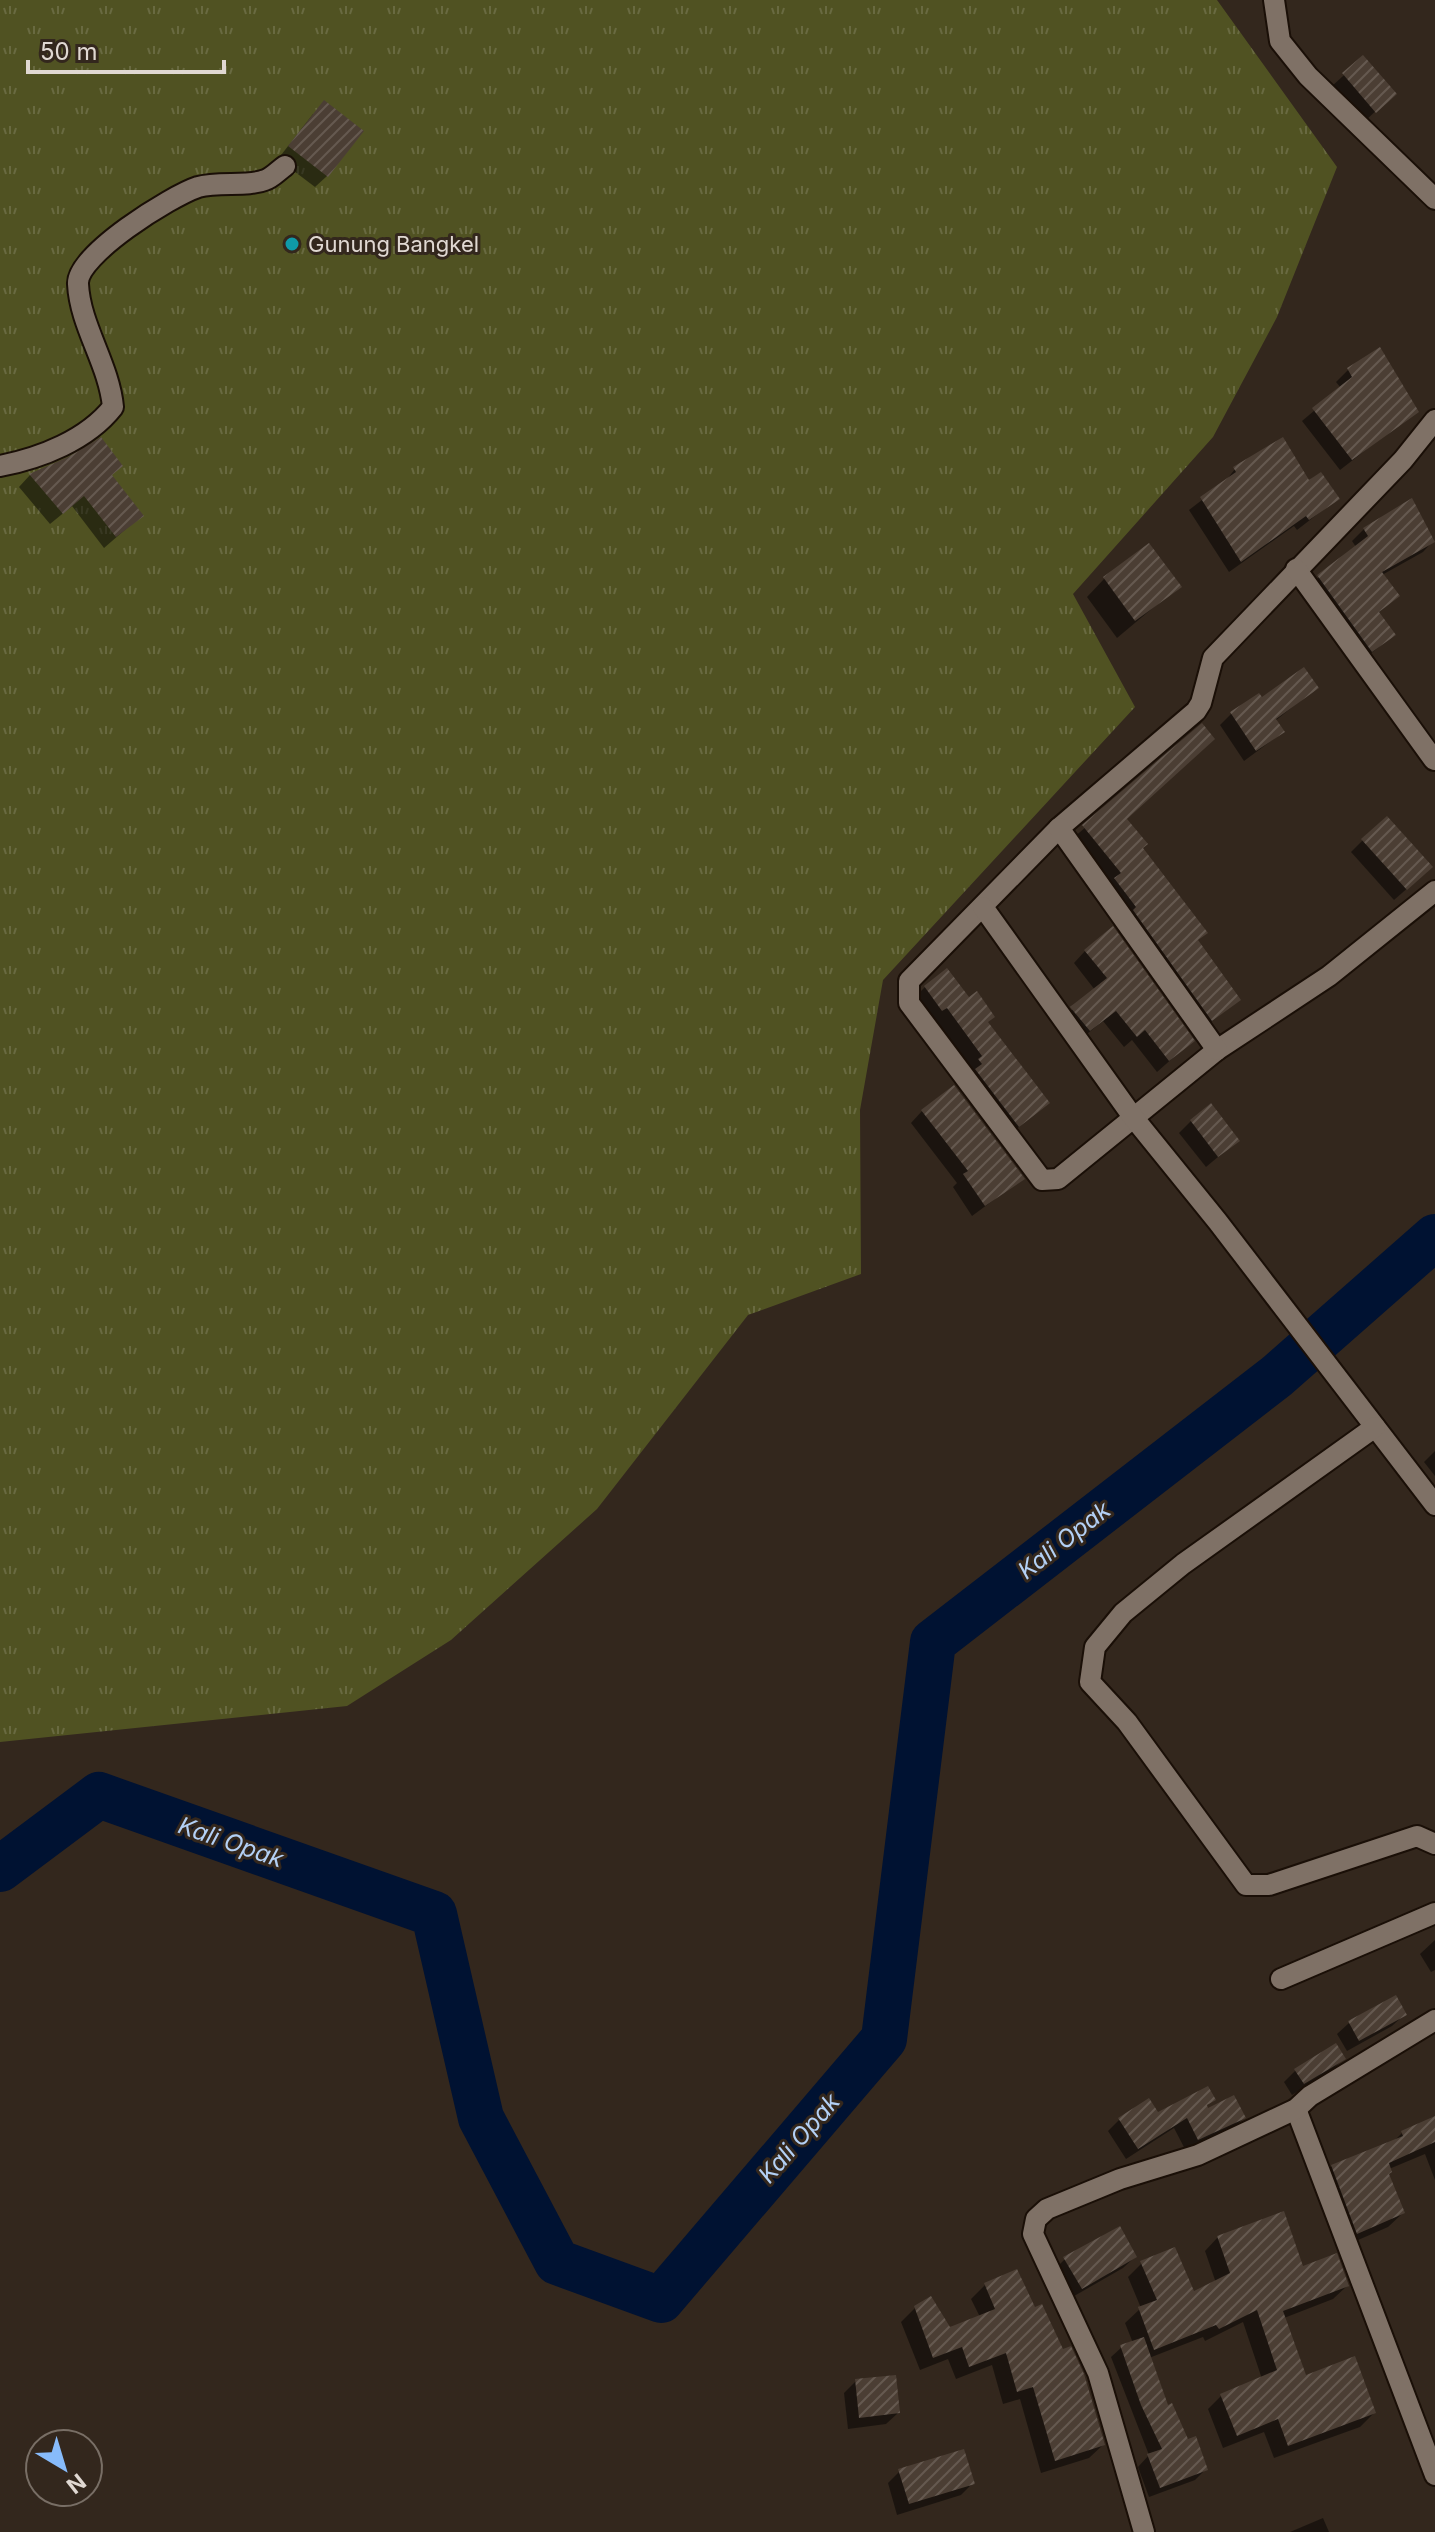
<svg xmlns="http://www.w3.org/2000/svg" width="1435" height="2532" font-family="Inter,sans-serif">
<defs>
<pattern id="grass-tufts" width="24" height="20" patternUnits="userSpaceOnUse" patternTransform="scale(2)"><rect width="24" height="20" fill="#505222"/><path d="M3 7l-1-3M5 7V3M7 7l1-3M15 17l-1-3M17 17v-4M19 17l1-3" fill="none" stroke="#696a41"/></pattern>
<pattern id="building-hatch" width="6" height="6" patternUnits="userSpaceOnUse" patternTransform="scale(2)"><rect width="6" height="6" fill="#4b3e34"/><path d="M-1 1l2-2M0 6l6-6M5 7l2-2" fill="none" stroke="#655950"/></pattern>
</defs>
<rect width="100%" height="100%" fill="#33271d"/>
<path fill="url(#grass-tufts)" d="M0,0H1217L1337,167L1277,317L1213,437L1073,594L1135,707L883,980L860,1110L861,1274L748,1315L597,1509L451,1640L347,1706L0,1742Z"/>
<g fill="#0007">
<path d="M1363,58L1382,105L1363,123L1332,86Z"/>
<path d="M313,114L327,176L315,187L278,159Z"/>
<path d="M1348,370L1416,411L1340,470L1302,421L1341,388L1336,382Z"/>
<path d="M69,459L111,476L142,515L104,548L72,506L50,524L19,487L30,475Z"/>
<path d="M1235,469L1308,483L1337,499L1297,530L1294,526L1229,572L1189,510L1224,483Z"/>
<path d="M1411,501L1434,540L1423,552L1382,575L1398,596L1378,613L1394,635L1360,662L1306,588L1356,547L1352,541L1364,529Z"/>
<path d="M1104,579L1179,586L1117,638L1087,597Z"/>
<path d="M1316,688L1275,721L1283,732L1244,761L1220,725L1231,714L1261,700Z"/>
<path d="M1202,726L1125,820L1196,941L1238,1000L1200,1031L1072,839Z"/>
<path d="M1363,840L1418,879L1394,900L1351,852Z"/>
<path d="M1085,951L1192,1041L1157,1072L1132,1040L1124,1047L1103,1021L1077,1042L1060,1020L1095,990L1074,963Z"/>
<path d="M925,987L1048,1102L1006,1138L967,1072L971,1068L934,1018L930,1021L913,999Z"/>
<path d="M922,1111L1022,1179L972,1216L953,1187L957,1183L911,1123Z"/>
<path d="M1191,1121L1237,1141L1206,1167L1179,1133Z"/>
<path d="M1435,1451V1476L1424,1462Z"/>
<path d="M1435,1940V1970L1431,1972L1420,1954Z"/>
<path d="M1404,2015L1392,2026L1347,2051L1337,2034L1349,2023Z"/>
<path d="M1344,2058L1332,2070L1292,2095L1284,2082L1296,2070Z"/>
<path d="M1213,2099L1205,2107L1207,2111L1244,2118L1232,2129L1186,2151L1174,2128L1126,2159L1108,2131L1119,2120L1157,2115Z"/>
<path d="M1435,2118V2180L1425,2154L1389,2169L1387,2175L1403,2213L1388,2227L1342,2247L1317,2181L1332,2166L1392,2143L1402,2133Z"/>
<path d="M1218,2237L1347,2286L1333,2299L1284,2318L1305,2377L1374,2413L1360,2427L1274,2458L1264,2432L1223,2448L1208,2409L1221,2396L1262,2379L1243,2322L1205,2341L1203,2337L1149,2358L1166,2408L1206,2469L1195,2480L1149,2497L1138,2467L1149,2455L1111,2357L1122,2347L1133,2343L1125,2323L1141,2308L1128,2277L1142,2263L1193,2294L1216,2283L1205,2251Z"/>
<path d="M1135,2257L1123,2268L1069,2299L1053,2271L1065,2259Z"/>
<path d="M1016,2271L1103,2445L1089,2458L1041,2473L1020,2399L1003,2404L992,2365L956,2379L948,2359L920,2370L901,2322L915,2308L950,2329L980,2317L971,2299L985,2285Z"/>
<path d="M856,2381L898,2413L886,2424L848,2429L844,2393Z"/>
<path d="M900,2471L972,2484L961,2495L897,2515L888,2483Z"/>
<path d="M1323,2518L1329,2532H1290Z"/>
</g>
<g fill="none" stroke-linecap="round" stroke-linejoin="round">
<path stroke="#001232" stroke-width="46" d="M0,1869L99,1795L434,1914L481,2118L557,2262L661,2300L884,2039L933,1642L1277,1376L1435,1237"/>
</g>
<g fill="url(#building-hatch)">
<path d="M1363,55L1397,94L1376,113L1342,73Z"/>
<path d="M324,100L364,131L328,177L288,146Z"/>
<path d="M1380,347L1419,412L1352,460L1312,408L1352,377L1347,368Z"/>
<path d="M101,437L123,466L112,475L144,516L116,537L84,496L63,514L29,474L68,457Z"/>
<path d="M1283,437L1309,480L1321,472L1340,499L1309,520L1306,516L1241,562L1200,497L1236,472L1233,467Z"/>
<path d="M1412,498L1435,542L1382,572L1400,596L1379,612L1396,635L1372,652L1317,575L1368,536L1363,528Z"/>
<path d="M1149,543L1182,587L1135,621L1103,577Z"/>
<path d="M1304,667L1319,688L1276,719L1285,732L1256,751L1230,712L1259,693L1262,697Z"/>
<path d="M1202,723L1215,739L1127,819L1148,844L1143,848L1208,933L1198,940L1241,1000L1212,1021L1133,910L1136,907L1114,878L1121,873L1082,825Z"/>
<path d="M1387,816L1433,867L1407,890L1361,839Z"/>
<path d="M1113,926L1195,1041L1169,1061L1145,1030L1137,1037L1116,1011L1090,1031L1070,1007L1107,978L1084,950Z"/>
<path d="M947,968L969,997L977,991L995,1017L988,1022L1050,1103L1019,1127L975,1069L982,1064L978,1059L982,1056L947,1008L942,1011L924,986Z"/>
<path d="M954,1085L1025,1179L985,1206L963,1174L968,1171L921,1110Z"/>
<path d="M1211,1103L1240,1141L1218,1157L1190,1120Z"/>
<path d="M1396,1995L1407,2015L1359,2041L1348,2021Z"/>
<path d="M1336,2043L1346,2059L1304,2084L1294,2069Z"/>
<path d="M1208,2086L1216,2100L1207,2105L1208,2108L1234,2095L1246,2118L1198,2140L1187,2118L1138,2149L1118,2118L1149,2098L1158,2112Z"/>
<path d="M1435,2116V2142L1389,2163L1392,2172L1389,2174L1405,2213L1357,2234L1331,2165L1403,2136L1401,2131Z"/>
<path d="M1284,2211L1303,2266L1337,2253L1349,2286L1283,2311L1306,2375L1355,2356L1376,2413L1288,2446L1278,2419L1237,2436L1220,2394L1277,2370L1257,2310L1219,2329L1216,2325L1154,2350L1138,2307L1157,2300L1140,2261L1175,2247L1194,2291L1230,2273L1217,2236Z"/>
<path d="M1120,2226L1137,2257L1082,2289L1063,2257Z"/>
<path d="M1017,2269L1035,2307L1042,2304L1063,2349L1071,2346L1084,2374L1105,2445L1055,2461L1033,2387L1017,2392L1006,2353L969,2367L962,2347L933,2358L914,2306L931,2296L950,2327L995,2309L984,2283Z"/>
<path d="M1144,2337L1168,2405L1172,2403L1188,2439L1196,2436L1208,2470L1160,2488L1147,2454L1162,2449L1141,2405L1120,2345Z"/>
<path d="M896,2375L900,2413L859,2418L855,2379Z"/>
<path d="M964,2449L975,2484L909,2504L898,2469Z"/>
</g>
<g fill="none" stroke-linecap="round" stroke-linejoin="round">
<g stroke="#1a0f07" stroke-width="24">
<g id="minor">
<path d="M1274,0L1280,41L1308,76L1435,199"/>
<path d="M1435,420L1403,460L1213,658L1201,703L1196,711L1059,828L909,981V1003L1042,1180L1058,1179L1217,1050L1329,976L1435,891"/>
<path d="M0,466C41,458 87,440 113,407C109,364 80,326 78,284C76,255 171,196 198,187C218,181 248,187 265,180C272,178 279,170 285,166"/>
<path d="M1296,569L1434,760"/>
<path d="M1059,828L1217,1050"/>
<path d="M983,907L1133,1117L1218,1222L1435,1505"/>
<path d="M1375,1427L1183,1564L1123,1613L1095,1647L1090,1682L1127,1722L1246,1885H1269L1417,1836L1435,1844"/>
<path d="M1281,1979L1435,1913"/>
<path d="M1296,2109L1435,2475"/>
<path d="M1144,2532L1098,2373L1033,2234L1036,2219L1047,2209L1120,2179L1198,2155L1296,2109L1310,2096L1435,2020"/>
</g>
</g>
<use href="#minor" stroke="#7f7166" stroke-width="20"/>
</g>
<circle fill="#0f9aa8" stroke="#33271d" stroke-width="3" cx="292" cy="244" r="8"/>
<g text-anchor="middle" dominant-baseline="central" stroke-width="6" stroke-linejoin="round" paint-order="stroke">
<g font-size="22" fill="#e0d8d2" stroke="#33271d" text-anchor="start">
<text x="308" y="244">Gunung Bangkel</text>
</g>
<g font-size="24" font-style="italic" fill="#b3d0f5" stroke="#33271d">
<text transform="translate(1064 1540) rotate(-38)">Kali Opak</text>
<text transform="translate(231 1842) rotate(19)">Kali Opak</text>
<text transform="translate(799 2138) rotate(-49)">Kali Opak</text>
</g>
</g>
<g transform="translate(64 2468) rotate(142)"><circle r="38" fill="#33271d" stroke="#786e65" stroke-width="2"/>
<path d="M0-6L14 30L0 20L-14 30Z" fill="#87bbfb"/>
<text y="-12" font-size="22" font-weight="bold" text-anchor="middle" fill="#e0d8d2">N</text>
</g>
<path d="M28 60v12h196v-12" fill="none" stroke="#e0d8d2" stroke-width="4"/>
<text x="40" y="60" font-size="24" fill="#e0d8d2" stroke="#33271d" stroke-width="6" paint-order="stroke">50 m</text>
</svg>
